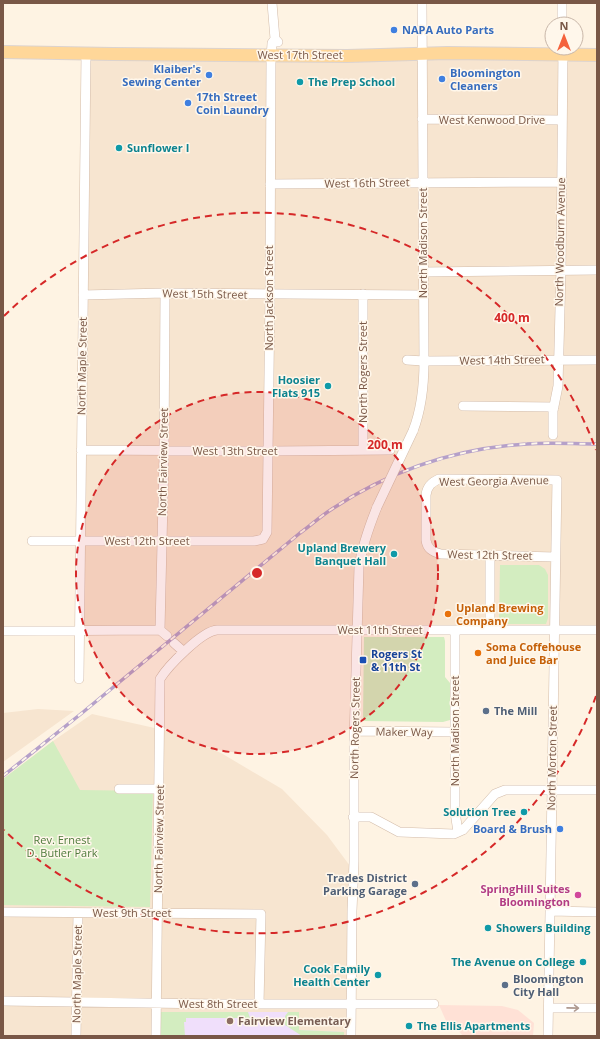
<svg xmlns="http://www.w3.org/2000/svg" width="600" height="1039" viewBox="0 0 600 1039" font-family="'Open Sans',sans-serif">
  <rect width="100%" height="100%" fill="#fef3e3"/>
  <path fill="#f7e5d0" d="M86 52 597 54V630L209 631 184 650 161 631 78 630Z
    M38 709 74 711 3 762V713Z
    M92 714 168 731 221 753 282 789 327 835 353 870 351 1036H3V779L53 741Z"/>
  <path fill="#ffe1d6" d="M439 1005 502 1006 518 1010 534 1023 533 1036H463L457 1029 451 1032Z"/>
  <path fill="#f0dffb" d="M161 1012H299V1030L344 1032V1036H160Z"/>
  <path fill="#d3edc0" d="M500 565H539L545 569 548 575V618L546 624H499Z
    M364 637H444L445 641V677L450 683V720L443 722 363 721Z
    M53 741 80 790 153 791 150 907 3 905V779Z
    M161 1012H248L250 1018H186V1022H184L185 1036H160Z
    M288 1012H299V1030L344 1032V1036H302L285 1025V1016Z"/>
  <g fill="none" stroke-linecap="round" stroke-linejoin="round">
    <defs>
      <path id="minor" d="M272 3 275 39 278 42
        M562 3V24
        M422 119 562 120
        M270 184 561 182
        M423 272 597 270
        M83 295 165 293 423 295
        M407 360 424 361 597 360
        M463 406 554 407
        M413 431C422 408 424 386 424 361L422 3
        M553 435V411L558 386 561 270 563 48
        M81 450 273 451 390 450
        M363 450V294
        M32 541H254L263 539 267 532 270 295 271 58 272 43 275 39
        M490 555V630
        M160 630 164 456 165 293
        M455 630V812L458 832
        M3 631 160 630 167 636
        M174 643 184 652
        M79 679 86 53
        M354 731 455 732
        M119 789H160
        M353 817H371L399 832 454 834 463 830 495 794 505 790H597
        M550 911 597 912
        M3 912 261 914 259 1004
        M3 1001 217 1004H434
        M549 1008H597
        M76 1036 78 913
        M156 1036 160 679C168 666 202 631 217 630H597
        M351 1036 352 911 354 862V740L359 567C362 546 369 527 377 507
        M548 1036 557 480 439 479C432 482 427 486 426 495V540C427 549 433 552 441 554L555 557"/>
      <path id="major" d="M3 52 113 54 347 56 447 53 597 55"/>
    </defs>
    <use href="#minor" stroke="#d3bcaa" stroke-width="10"/>
    <use href="#major" stroke="#dcd3cf" stroke-width="14"/>
    <use href="#minor" stroke="#fff" stroke-width="9"/>
    <use href="#major" stroke="#ffd799" stroke-width="12"/>
    <defs>
      <path id="rail" d="M3 776 82 713 300 533C311 525 321 516 332 509 390 471 457 448 527 444 550 442 574 444 597 444"/>
    </defs>
    <use href="#rail" stroke="#b5a0c9" stroke-width="3.5"/>
    <use href="#rail" stroke="#fff7eb" stroke-width="2" stroke-dasharray="6" stroke-linecap="butt"/>
    <defs>
      <path id="minor-bridge" d="M377 507 413 431"/>
    </defs>
    <use href="#minor-bridge" stroke="#d3bcaa" stroke-width="10" stroke-linecap="butt"/>
    <use href="#minor-bridge" stroke="#fff" stroke-width="9"/>
  </g>
  <defs><path id="oneway-shaft" d="M-6 0H5M1.5-3L5.5 0L1.5 3" fill="none" stroke-width="1.6" stroke-linecap="round" stroke-linejoin="round"/></defs>
  <use stroke="#af9a90" href="#oneway-shaft" transform="translate(573 1008) rotate(1)"/>
  <circle cx="257" cy="573" r="181" fill="#d62828" fill-opacity=".12"/>
  <g fill="none" stroke="#d62828" stroke-width="2" stroke-dasharray="7 5">
    <circle cx="257" cy="573" r="181"/>
    <path d="M596 696A361 361 0 0 1 4 830M4 316A361 361 0 0 1 596 450"/>
  </g>
  <g fill="#3f7fe0" stroke="#fff7eb" stroke-width="1.5">
    <circle cx="394" cy="30" r="4"/>
    <circle cx="209" cy="75" r="4"/>
    <circle cx="442" cy="79" r="4"/>
    <circle cx="188" cy="103" r="4"/>
    <circle cx="560" cy="829" r="4"/>
  </g>
  <g fill="#0f9aa8" stroke="#fff7eb" stroke-width="1.5">
    <circle cx="300" cy="82" r="4"/>
    <circle cx="119" cy="148" r="4"/>
    <circle cx="328" cy="386" r="4"/>
    <circle cx="394" cy="554" r="4"/>
    <circle cx="524" cy="812" r="4"/>
    <circle cx="488" cy="928" r="4"/>
    <circle cx="583" cy="962" r="4"/>
    <circle cx="378" cy="975" r="4"/>
    <circle cx="409" cy="1026" r="4"/>
  </g>
  <g fill="#e8710a" stroke="#fff7eb" stroke-width="1.5">
    <circle cx="448" cy="614" r="4"/>
    <circle cx="478" cy="653" r="4"/>
  </g>
  <rect fill="#1a4fb4" stroke="#fff7eb" stroke-width="1.5" x="359" y="656" width="8" height="8" rx="2"/>
  <g fill="#5c6f8a" stroke="#fff7eb" stroke-width="1.5">
    <circle cx="486" cy="711" r="4"/>
    <circle cx="415" cy="884" r="4"/>
    <circle cx="505" cy="985" r="4"/>
  </g>
  <circle fill="#d1479c" stroke="#fff7eb" stroke-width="1.5" cx="578" cy="895" r="4"/>
  <circle fill="#8d6e63" stroke="#fff7eb" stroke-width="1.5" cx="230" cy="1021" r="4"/>
  <g text-anchor="middle" stroke-width="3" stroke-linejoin="round" paint-order="stroke">
    <g font-size="11" font-weight="bold" fill="#366cbe" stroke="#fff7eb" text-anchor="start">
      <text x="402" y="34">NAPA Auto Parts</text>
      <text x="201" y="73" text-anchor="end">Klaiber's<tspan x="201" dy="13">Sewing Center</tspan></text>
      <text x="450" y="77">Bloomington<tspan x="450" dy="13">Cleaners</tspan></text>
      <text x="196" y="101">17th Street<tspan x="196" dy="13">Coin Laundry</tspan></text>
      <text x="552" y="833" text-anchor="end">Board &amp; Brush</text>
    </g>
    <g font-size="11" fill="#795746" stroke="#fff7eb">
      <text x="300" y="59">West 17th Street</text>
      <text x="492" y="124">West Kenwood Drive</text>
      <text transform="translate(367 183) rotate(-1)" y="4">West 16th Street</text>
      <text transform="translate(560 242) rotate(-89)" y="4">North Woodburn Avenue</text>
      <text transform="translate(423 243) rotate(-90)" y="4">North Madison Street</text>
      <text transform="translate(205 294) rotate(1)" y="4">West 15th Street</text>
      <text transform="translate(269 298) rotate(-90)" y="4">North Jackson Street</text>
      <text transform="translate(502 360) rotate(-1)" y="4">West 14th Street</text>
      <text transform="translate(82 366) rotate(-89)" y="4">North Maple Street</text>
      <text transform="translate(363 372) rotate(-90)" y="4">North Rogers Street</text>
      <text x="235" y="455">West 13th Street</text>
      <text transform="translate(163 462) rotate(-89)" y="4">North Fairview Street</text>
      <text transform="translate(494 481) rotate(-1)" y="4">West Georgia Avenue</text>
      <text x="147" y="545">West 12th Street</text>
      <text transform="translate(490 555) rotate(1)" y="4">West 12th Street</text>
      <text x="380" y="634">West 11th Street</text>
      <text transform="translate(355 728) rotate(-89)" y="4">North Rogers Street</text>
      <text transform="translate(455 731) rotate(-90)" y="4">North Madison Street</text>
      <text transform="translate(404 732) rotate(1)" y="4">Maker Way</text>
      <text transform="translate(552 758) rotate(-89)" y="4">North Morton Street</text>
      <text transform="translate(159 839) rotate(-89)" y="4">North Fairview Street</text>
      <text x="132" y="917">West 9th Street</text>
      <text transform="translate(77 974) rotate(-89)" y="4">North Maple Street</text>
      <text x="218" y="1008">West 8th Street</text>
    </g>
    <g font-size="11" font-weight="bold" fill="#0d838f" stroke="#fff7eb" text-anchor="end">
      <text x="308" y="86" text-anchor="start">The Prep School</text>
      <text x="127" y="152" text-anchor="start">Sunflower I</text>
      <text x="320" y="384">Hoosier<tspan x="320" dy="13">Flats 915</tspan></text>
      <text x="386" y="552">Upland Brewery<tspan x="386" dy="13">Banquet Hall</tspan></text>
      <text x="516" y="816">Solution Tree</text>
      <text x="496" y="932" text-anchor="start">Showers Building</text>
      <text x="575" y="966">The Avenue on College</text>
      <text x="370" y="973">Cook Family<tspan x="370" dy="13">Health Center</tspan></text>
      <text x="417" y="1030" text-anchor="start">The Ellis Apartments</text>
    </g>
    <g font-size="11" font-weight="bold" fill="#c56008" stroke="#fff7eb" text-anchor="start">
      <text x="456" y="612">Upland Brewing<tspan x="456" dy="13">Company</tspan></text>
      <text x="486" y="651">Soma Coffehouse<tspan x="486" dy="13">and Juice Bar</tspan></text>
    </g>
    <g font-size="11" font-weight="bold" fill="#164399" stroke="#fff7eb" text-anchor="start">
      <text x="371" y="658">Rogers St<tspan x="371" dy="13">&amp; 11th St</tspan></text>
    </g>
    <g font-size="11" font-weight="bold" fill="#4e5e75" stroke="#fff7eb" text-anchor="start">
      <text x="494" y="715">The Mill</text>
      <text x="407" y="882" text-anchor="end">Trades District<tspan x="407" dy="13">Parking Garage</tspan></text>
      <text x="513" y="983">Bloomington<tspan x="513" dy="13">City Hall</tspan></text>
    </g>
    <g font-size="11" fill="#4e7a3b" stroke="#fff7eb">
      <text x="62" y="844">Rev. Ernest<tspan x="62" dy="13">D. Butler Park</tspan></text>
    </g>
    <g font-size="11" font-weight="bold" fill="#b23c85" stroke="#fff7eb" text-anchor="end">
      <text x="570" y="893">SpringHill Suites<tspan x="570" dy="13">Bloomington</tspan></text>
    </g>
    <g font-size="11" font-weight="bold" fill="#785e54" stroke="#fff7eb" text-anchor="start">
      <text x="238" y="1025">Fairview Elementary</text>
    </g>
  </g>
  <circle cx="257" cy="573" r="6" fill="#d62828" stroke="#fff7eb" stroke-width="2"/>
  <g font-size="12" text-anchor="middle" font-weight="bold" fill="#d62828" stroke="#fff7eb" stroke-width="3" stroke-linejoin="round" paint-order="stroke">
    <text x="512" y="322">400 m</text>
    <text x="385" y="449">200 m</text>
  </g>
  <rect width="600" height="1039" fill="none" stroke="#795746" stroke-width="8"/>
  <g transform="translate(564 36)"><circle r="19" fill="#fff7eb" stroke="#c9b7a9"/>
  <path d="M0-3L7 15L0 10L-7 15Z" fill="#f4623c"/>
  <text y="-6" font-size="11" font-weight="bold" text-anchor="middle" fill="#795746">N</text>
  </g>
</svg>
